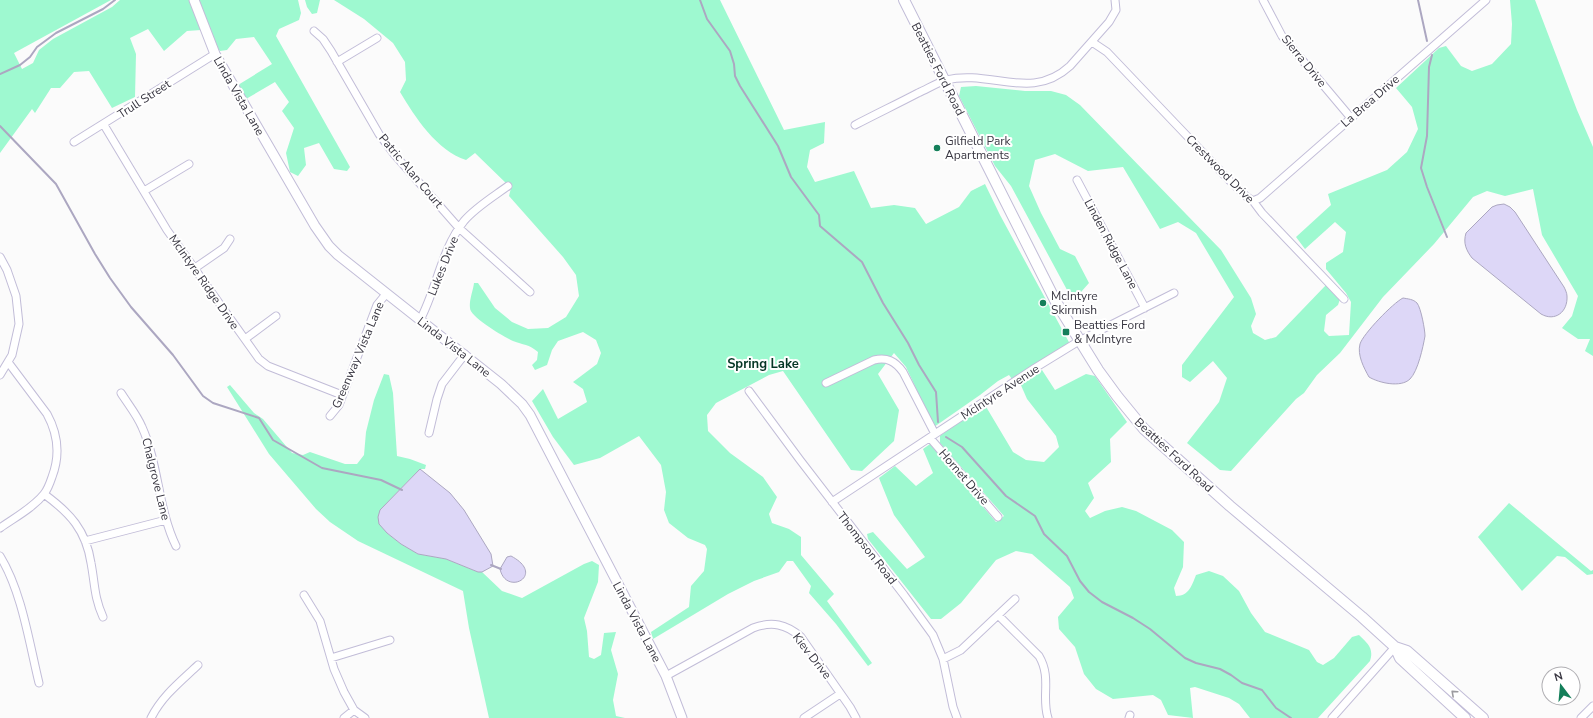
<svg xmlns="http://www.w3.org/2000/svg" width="1593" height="718" viewBox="0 0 1593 718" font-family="'Nunito Sans',sans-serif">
  <rect width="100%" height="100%" fill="#fbfbfb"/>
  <path fill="#9ef9d0" d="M0 0H111L14 53 22 69 33 63 39 50 53 39 112 7 120 0H298L301 13 299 20 279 29 276 36 350 167 347 171 334 169 319 143 304 148 306 165 298 176 290 172 286 153 294 128 282 111 289 102 275 82 246 99 238 85 272 64 254 37 236 39 227 50 220 51 201 30 187 31 164 51 148 29 130 38 136 54 135 97 112 108 89 71 74 72 60 88H51L35 113 32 109 0 153Z
    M305 0H320L317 13 312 14 307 7Z
    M334 0H720L784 130 825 122 824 143 810 150 807 167 815 182 854 171 871 208 894 205 915 208 926 224 959 207 971 191 985 184 1000 215 1070 344 1012 379 1009 375 998 381 980 395 934 427 906 367 894 353 878 374 899 410 894 441 862 471 851 470 783 371 769 375 716 403 707 415 708 431 730 453 763 477 777 497 769 514 772 523 789 529 801 537V555L834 594 827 601 872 663 868 666 836 624 809 593 811 586 793 561H787L779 572 754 581 728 594 653 639 651 632 689 607 691 586 704 571 707 549 705 545 688 538 669 523 664 510 666 492 661 465 639 436 600 458 574 465 553 437 532 401 543 389 558 419 587 402 583 389 573 382 597 364 601 353 596 340 583 332 558 341 552 350 547 365 535 370 532 365 537 360 538 352C529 344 523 345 513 341 504 337 470 317 470 308 469 300 473 291 474 283H478L495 308 512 322 528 329 548 328 566 317 579 296 576 275 563 257 509 196 511 188 475 153 466 160C437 151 415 117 400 92L406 80 405 62 393 43 364 19Z
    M1510 0H1535L1577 110 1593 147V356L1585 351 1590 339H1578L1562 328 1572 316 1578 296 1542 235 1533 189 1505 196 1487 191 1473 197 1434 244 1383 297 1340 353 1317 375 1304 393 1296 399 1231 471 1220 470 1187 443 1219 402 1227 378 1213 361 1190 382 1182 377V365L1234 297 1196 233 1178 222 1160 229 1123 167 1088 171 1055 154 1035 160 1029 186 1041 213 1060 249 1075 256 1089 283 1073 301 1011 186 995 166 959 96 961 87 976 86 1025 91H1051L1066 95 1080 105 1221 250 1251 298 1256 314 1251 326 1253 333 1265 340 1276 337 1326 285 1340 299 1338 305 1326 315 1324 331 1329 336 1349 335 1351 302 1346 293 1326 269V263L1343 252 1346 232 1335 222 1305 249 1296 237 1331 205 1328 194 1387 170 1407 152 1418 129 1412 107 1396 88 1439 48 1446 46 1461 66 1472 71 1492 64 1511 44 1512 24Z
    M1042 370 1055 390 1086 374 1095 376 1127 422 1110 439 1111 462 1088 483 1094 498 1085 511 1090 518 1105 511 1122 507 1136 511 1172 530 1184 542 1183 567 1174 588 1176 596C1189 596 1192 585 1196 575L1209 571 1223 576 1239 591 1251 613 1265 632 1309 650 1317 662 1323 665 1334 658 1352 637 1359 635C1368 644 1374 648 1370 661L1318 718H1250L1239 704 1229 698 1195 687 1190 688 1193 718 1168 715 1161 700 1153 695 1113 699 1096 689 1084 674 1075 647 1059 629 1058 617 1074 598 1070 587 1032 554 1016 551 996 560 961 603 941 619H931L868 539 867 534 873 532 907 569 925 557 894 515 879 478 895 466 916 486 933 473 923 449 930 444 996 522 1004 516 940 443V436L955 424 985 405 1013 452 1026 460 1044 462 1059 447 1056 436 1027 399 1020 383Z
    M384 374 389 375 393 393 397 456 410 459 426 465 425 469H420L380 510 387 533 401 544 418 554 446 559 478 572H482L502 591 522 598 584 564 592 561 599 565 598 582 584 618 587 631 589 657 594 659 601 655 604 633 616 632 611 650 618 674 613 700 616 716 625 718H489L469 628 463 591 358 541 330 522 316 509 269 454 227 387 230 385 254 413 263 419 292 453 303 455 310 452 345 464H357L364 455 366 432 374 400Z
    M1509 503 1591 571 1593 570V574L1587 575 1565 557 1557 556 1522 591 1478 537Z"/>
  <path fill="#ddd7f7" stroke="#aca7c1" d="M1504 204 1510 207 1515 212 1564 287C1565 289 1567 293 1567 296 1568 312 1555 322 1541 314L1472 258C1466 250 1463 243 1466 233L1492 207 1497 205Z
    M1403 298C1408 299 1413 299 1417 303 1421 308 1425 330 1425 336 1423 347 1418 371 1410 379 1401 388 1379 383 1369 377 1364 368 1357 355 1360 344 1363 334 1393 303 1403 298Z
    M420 469 450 493 464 510 491 554 493 566 482 572H478L446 559 418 554 401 544 387 533 379 524 378 517 380 510Z
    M511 556C547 575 506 597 500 569L507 557Z"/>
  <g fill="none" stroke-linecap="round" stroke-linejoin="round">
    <path stroke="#aca7c1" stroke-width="2" d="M700 0 707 19 730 51 734 64 735 76 740 86 778 146 791 177 819 215 820 226 862 262 883 303 908 343 919 365 936 392 938 422
      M1418 0 1427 41
      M1432 55 1429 67 1427 136 1421 168 1427 187 1447 237
      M0 74 20 65 30 57 37 47 56 33 103 9 115 0
      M0 126 56 184 95 254 110 278 131 307 173 355 203 396 213 403 259 418 273 440 322 468 381 480 402 490
      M946 437 962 447 1006 496 1035 516 1044 534 1067 556 1080 581 1089 592 1102 602 1133 618 1150 629 1185 658 1196 663 1220 669 1231 675 1242 683 1262 690 1276 708 1291 718
      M491 565 501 569"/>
    <defs>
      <path id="minor" d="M1263 0 1282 36 1351 118
        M314 31 323 39 331 51 379 134 394 154 459 228 530 292
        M1092 42 1107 52 1229 180 1247 197 1253 201 1262 213 1344 299
        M337 62 377 38
        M104 125 167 230 259 359 268 366 342 395
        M855 125C876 114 897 104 918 93 927 89 937 83 946 80 991 69 1031 102 1070 66L1109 22 1116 10 1115 0
        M74 142 215 54
        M1077 180 1145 308
        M144 191 189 164
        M1253 201 1260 198 1486 0
        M0 257 7 270 16 296 19 324 12 355 0 375
        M195 268 224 248 230 239
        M420 320C437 288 441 250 464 221 476 207 493 197 508 186
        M245 339 276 316
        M826 383 874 360C887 357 895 361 903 372L935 434
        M749 391 800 460 904 595 933 635 943 659 953 707 957 718
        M121 393C128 404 137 415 142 427 159 465 158 509 176 546
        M330 416 339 405 377 305 386 294
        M429 433 437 399 442 384 465 354
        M930 438 998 517
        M44 494C70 513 86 530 91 563 95 584 94 597 103 617
        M832 502 1035 368 1079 341 1174 293
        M0 528C14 518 33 508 44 494 48 489 50 483 52 477 60 456 58 434 47 414L8 362
        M85 541 166 520
        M0 556C22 592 29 642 39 683
        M304 595 320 621 334 669 344 692 354 710 365 718
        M998 615 1039 656C1052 678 1041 697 1048 718
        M331 658 390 640
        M943 659 961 650 1015 599
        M666 676 753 628C772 621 786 624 801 637L850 707 856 718
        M151 718C162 696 180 682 198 665
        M344 718 354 710
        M804 718 840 694
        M1129 718 1130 715
        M1332 718 1395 647
        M1581 718 1593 706"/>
      <path id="tertiary" d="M194 0 215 54 315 226 329 246 338 255 501 384 522 404 530 415 666 676 682 718"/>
      <path id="secondary" d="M904 0 1056 302 1098 370 1117 396 1144 429 1230 506 1362 617 1395 647 1400 658 1465 718
        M1395 647 1407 651 1483 718"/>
    </defs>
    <use href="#minor" stroke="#c2bdd8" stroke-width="9"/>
    <use href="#tertiary" stroke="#c2bdd8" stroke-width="11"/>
    <use href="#secondary" stroke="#c2bdd8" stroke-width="12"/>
    <use href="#minor" stroke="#fff" stroke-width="7"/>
    <use href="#tertiary" stroke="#fff" stroke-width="9"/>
    <use href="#secondary" stroke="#fff" stroke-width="10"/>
  </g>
  <defs><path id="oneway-chevron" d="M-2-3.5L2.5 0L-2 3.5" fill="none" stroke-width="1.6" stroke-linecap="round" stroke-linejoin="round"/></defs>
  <use stroke="#9c9ba0" href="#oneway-chevron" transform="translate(1454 693) rotate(-138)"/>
  <g fill="#147f5a" stroke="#fff" stroke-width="1.5">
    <circle cx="937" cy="148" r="4"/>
    <circle cx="1043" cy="303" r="4"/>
    <rect x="1062" y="328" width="8" height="8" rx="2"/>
  </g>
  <g text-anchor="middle" stroke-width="4" stroke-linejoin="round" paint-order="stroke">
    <g font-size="12" fill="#393742" stroke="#fff">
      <text transform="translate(1304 61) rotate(51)" y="4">Sierra Drive</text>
      <text transform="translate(938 69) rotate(63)" y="4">Beatties Ford Road</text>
      <text transform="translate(239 96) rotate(60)" y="4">Linda Vista Lane</text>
      <text transform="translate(144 99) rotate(-33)" y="4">Trull Street</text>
      <text transform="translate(1370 101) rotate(-41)" y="4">La Brea Drive</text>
      <text transform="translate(1220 169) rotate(45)" y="4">Crestwood Drive</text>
      <text transform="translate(411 171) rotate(50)" y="4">Patric Alan Court</text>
      <text transform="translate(1111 244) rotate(62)" y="4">Linden Ridge Lane</text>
      <text transform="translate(443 266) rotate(-68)" y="4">Lukes Drive</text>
      <text transform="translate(204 282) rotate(55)" y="4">McIntyre Ridge Drive</text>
      <text transform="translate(454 347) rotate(38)" y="4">Linda Vista Lane</text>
      <text transform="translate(358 355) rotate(-67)" y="4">Greenway Vista Lane</text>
      <text transform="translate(1000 392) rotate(-33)" y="4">McIntyre Avenue</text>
      <text transform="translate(1174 455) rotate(43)" y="4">Beatties Ford Road</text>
      <text transform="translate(964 477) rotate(49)" y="4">Hornet Drive</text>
      <text transform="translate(156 479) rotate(76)" y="4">Chalgrove Lane</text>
      <text transform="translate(867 548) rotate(52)" y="4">Thompson Road</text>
      <text transform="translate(637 622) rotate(62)" y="4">Linda Vista Lane</text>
      <text transform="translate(812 656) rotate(52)" y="4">Kiev Drive</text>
    </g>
    <g font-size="12" fill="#393742" stroke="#fff" text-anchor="start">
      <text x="945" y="145">Gilfield Park<tspan x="945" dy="14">Apartments</tspan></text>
      <text x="1051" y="300">McIntyre<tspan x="1051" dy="14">Skirmish</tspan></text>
      <text x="1074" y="329">Beatties Ford<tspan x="1074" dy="14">&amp; McIntyre</tspan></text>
    </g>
    <g font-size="13" font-weight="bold" fill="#053625" stroke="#fff">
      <text x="763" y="368">Spring Lake</text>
    </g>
  </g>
  <g transform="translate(1561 686) rotate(344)"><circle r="19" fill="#ffffff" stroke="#b0afb3"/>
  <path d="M0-3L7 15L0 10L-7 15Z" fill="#147f5a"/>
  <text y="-6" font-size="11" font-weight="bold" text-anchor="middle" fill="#393742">N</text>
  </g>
</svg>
